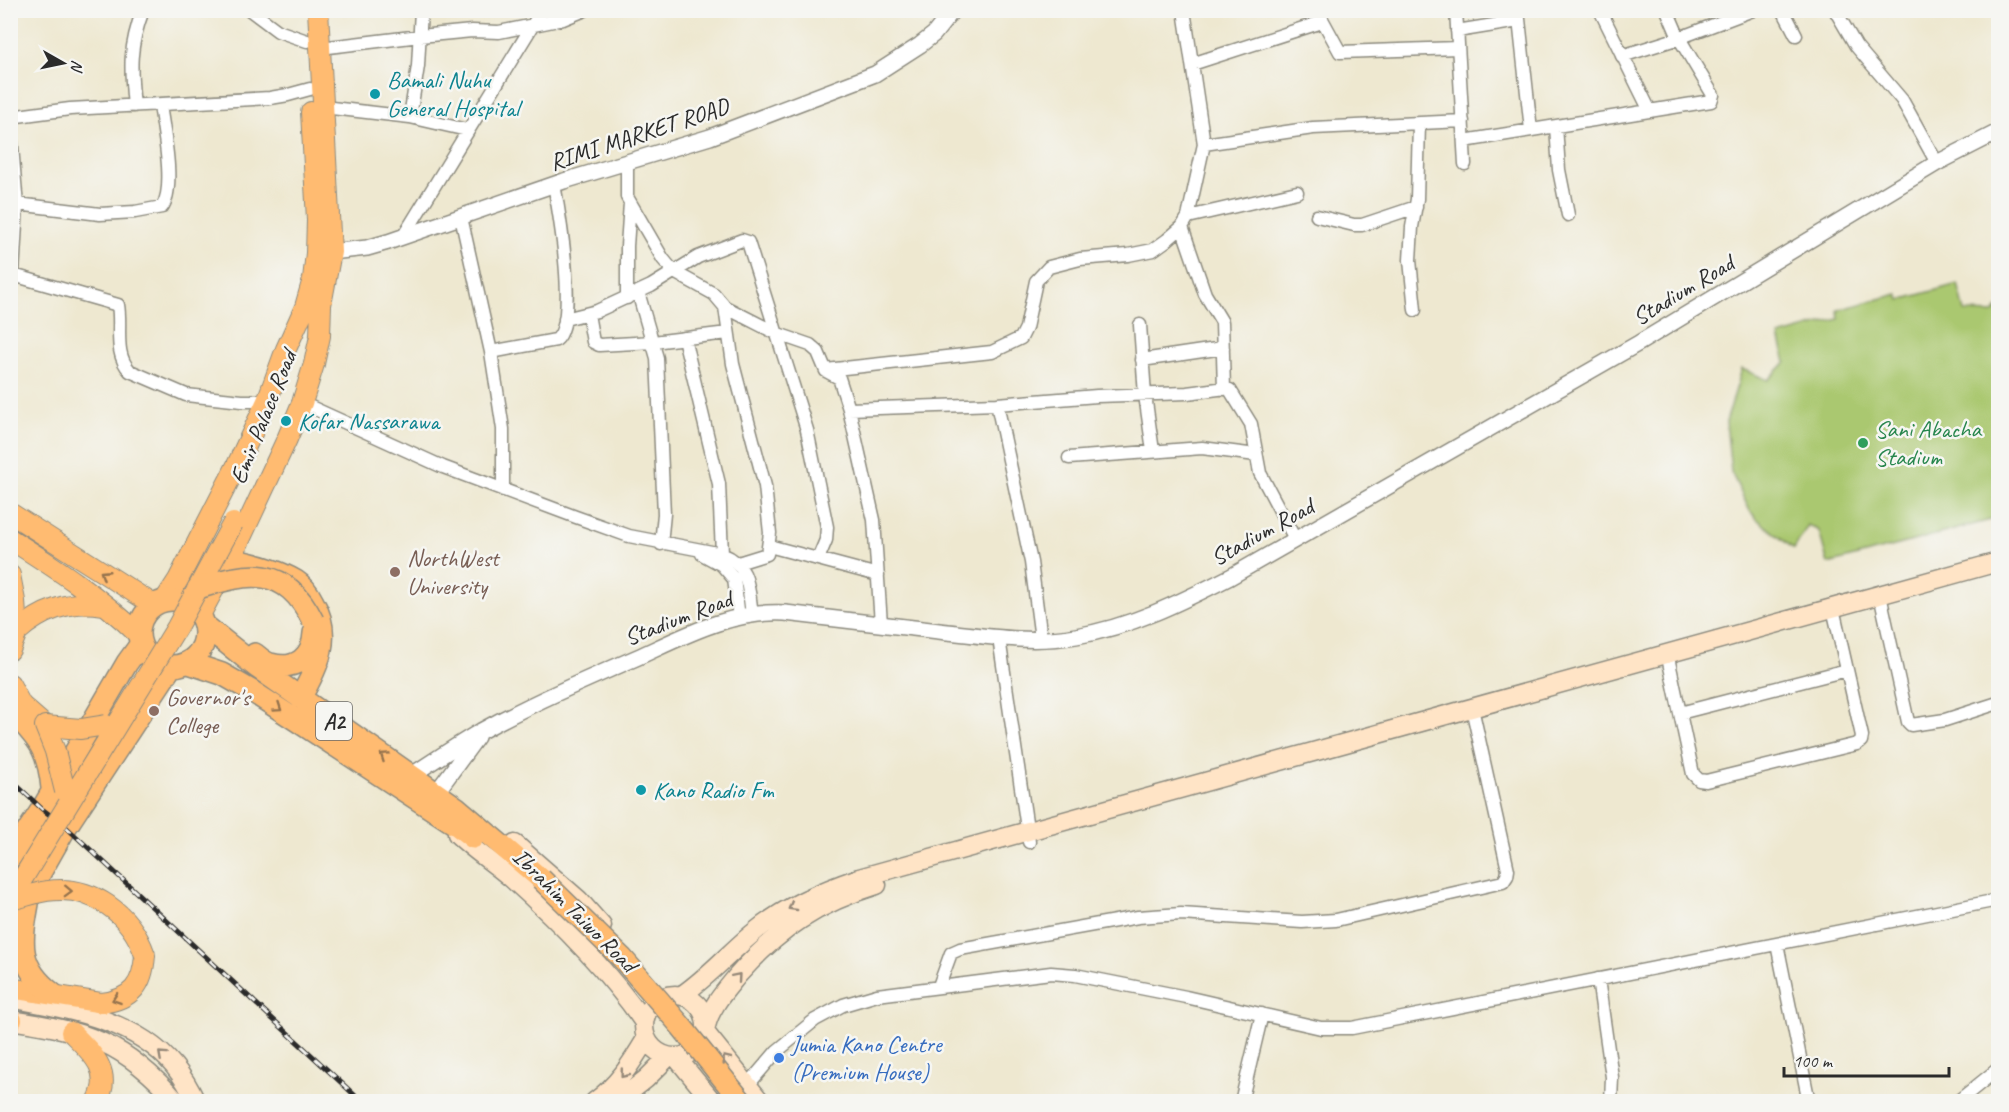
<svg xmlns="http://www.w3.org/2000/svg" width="2009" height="1112" viewBox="0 0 2009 1112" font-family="Caveat,sans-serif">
  <rect width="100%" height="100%" fill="#f6f6f2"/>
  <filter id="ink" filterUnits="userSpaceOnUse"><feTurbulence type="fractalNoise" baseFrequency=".0167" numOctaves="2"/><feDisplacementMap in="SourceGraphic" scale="12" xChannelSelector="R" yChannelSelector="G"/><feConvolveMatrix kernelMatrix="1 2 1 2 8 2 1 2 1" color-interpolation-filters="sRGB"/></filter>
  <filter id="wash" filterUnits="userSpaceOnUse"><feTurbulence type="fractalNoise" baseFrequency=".008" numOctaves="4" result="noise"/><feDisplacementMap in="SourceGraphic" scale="24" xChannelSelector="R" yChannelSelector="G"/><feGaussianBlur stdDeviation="1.35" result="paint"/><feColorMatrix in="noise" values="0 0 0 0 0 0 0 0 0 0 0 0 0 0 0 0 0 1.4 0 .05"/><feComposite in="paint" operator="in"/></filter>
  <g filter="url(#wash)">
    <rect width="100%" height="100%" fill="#eee8d0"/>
    <path fill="#aac86f" stroke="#6a7a4d" stroke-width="1.5" d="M1958 284 1965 312 1994 313 1998 308V518L1828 564 1819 531 1808 525 1794 549 1757 519 1750 511 1731 472 1726 422 1742 369 1768 380 1786 362 1779 336 1839 319 1838 310 1898 294 1900 300Z"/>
  </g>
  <g filter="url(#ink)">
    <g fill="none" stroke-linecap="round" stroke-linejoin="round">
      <defs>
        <path id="minor" d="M250 10 278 31 307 41
          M1317 10 1340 52 1458 48
          M1456 10 1465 164
          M1518 10 1531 130
          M1600 10 1650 111
          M1783 10 1796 35
          M1835 10 1856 46 1902 100 1937 163
          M1457 31 1519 21
          M320 48 420 36 472 31 499 32 563 19 585 10
          M1622 56 1679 38 1753 10
          M1192 64 1322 22
          M134 106C130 67 129 47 143 10
          M323 107 410 117 467 130
          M10 117 70 109 270 98 288 95 310 89
          M410 117 418 66 421 10
          M10 122 17 206 13 275 118 305C122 327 113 353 130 371L186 395 242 401H267
          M1556 126 1559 170 1568 215
          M1464 141 1711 101 1713 95 1679 38 1667 10
          M1204 144 1313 128 1463 121
          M627 162V197L663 259 674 272 714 294 725 307 733 364 765 486 770 533 767 554 738 563
          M17 204 100 214 135 212 162 207C176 188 163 128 160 105
          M1317 216 1354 225H1362L1416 207
          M461 217 491 352 503 429V490
          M1188 217 1297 192
          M1182 227 1205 294 1222 322 1224 389
          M403 237 542 10
          M638 292 657 358 664 514 661 544
          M627 298V246L630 203
          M725 307 778 334 810 345 818 352 826 371 839 378 849 409 874 520 881 624
          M1415 310 1410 260 1412 227 1417 199 1419 124
          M588 314 593 342 599 345 653 342 728 333
          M565 319 597 311 651 286 698 257 742 240 748 242 807 430 827 527 826 540 818 559
          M1140 325 1145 395 1153 451
          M684 338 719 484 722 554
          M491 352 556 340C579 323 559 212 554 184
          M1142 360 1223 348
          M826 370 992 352 1021 338 1026 328 1036 281 1049 267 1080 259 1128 255 1153 250 1167 240 1182 227 1188 217 1204 144 1184 10
          M302 403 443 467 576 517 629 536 722 554C750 565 748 588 752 614
          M997 404 1031 562 1041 639
          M849 409 997 404 1097 396 1187 393 1226 388 1230 390 1251 424 1260 473 1295 539
          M1069 458 1202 448 1256 455
          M769 546 878 575
          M702 554 722 565 734 579 739 617
          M1882 604 1908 722 1911 725 1945 720 1998 703
          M999 638 1029 842
          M1669 662 1693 774 1699 780 1706 781 1857 744 1861 741 1862 736 1835 617
          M1680 713 1847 670
          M1777 944 1809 1102
          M1598 979 1612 1077 1611 1102
          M939 986 951 953 960 949 1138 917 1181 914 1302 922 1336 920 1503 882 1507 876 1508 870 1474 717
          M747 1086 777 1051 815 1020 843 1005 877 995 1051 973 1075 975 1186 997 1321 1028H1352L1998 900
          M1241 1102 1262 1014
          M1957 1102 1998 1069"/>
        <path id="tertiary" d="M322 253 367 248 388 242 564 181 710 137 875 74 920 45 934 34 953 10
          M412 775C435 760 457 745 481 731 532 703 585 680 638 657 684 636 732 610 785 613 836 619 888 625 939 631 984 636 1031 644 1076 636 1131 627 1181 602 1230 577L1639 343 1937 163 1998 132
          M436 793 477 737"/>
        <path id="secondary" d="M457 834C473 850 494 863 511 878 559 921 606 968 643 1021
          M515 844 579 900 602 926
          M644 1026a31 31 0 1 1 62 0a31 31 0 1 1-62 0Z
          M682 995C708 977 728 954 752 934 784 907 821 891 859 878L1998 562
          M10 998C67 1009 135 1019 174 1066 183 1077 190 1089 196 1102
          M10 1020C87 1031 125 1042 177 1102
          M706 1026C711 1006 725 991 738 975 779 929 818 903 877 885
          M705 1032 761 1102
          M676 1057 713 1102
          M594 1102C618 1085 631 1064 646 1039
          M617 1102 646 1079 668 1057"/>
        <path id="primary" d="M10 513 154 605
          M10 539C56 568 100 597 138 634
          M10 575 15 601 17 632 10 650
          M165 600 178 580 238 463 267 401 286 349 305 307 313 279 316 253 317 220 311 112
          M200 615 237 546 287 439 302 403 314 364 320 336 321 305 331 252 318 10
          M17 632C40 611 71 599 103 605
          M10 684 21 705 45 726
          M10 988 102 1003C132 999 143 985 145 955
          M10 1021 12 1020
          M71 1032C91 1052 114 1071 97 1102"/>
        <path id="trunk" d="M230 559C252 564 276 569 296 581 304 586 309 594 313 602 333 636 318 667 300 698
          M139 633a33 33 0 1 1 66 0a33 33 0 1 1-66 0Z
          M204 625 258 668 456 807 541 879
          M255 654C260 658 265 663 271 664 295 671 313 657 314 633
          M189 663 222 674 250 690 458 826 473 838
          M10 709C37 738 48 747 52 788
          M10 858 42 809 127 663 140 645
          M28 904C21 943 17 967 53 994
          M10 926 66 827 171 667"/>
      </defs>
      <use href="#minor" stroke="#8c8a7e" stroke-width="15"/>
      <use href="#tertiary" stroke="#8c8a7e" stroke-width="18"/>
      <use href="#secondary" stroke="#8c8a7e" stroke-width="21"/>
      <use href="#primary" stroke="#8c8a7e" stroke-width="22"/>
      <use href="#trunk" stroke="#8c8a7e" stroke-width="24"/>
      <use href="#minor" stroke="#fff" stroke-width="12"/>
      <use href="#tertiary" stroke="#fff" stroke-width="15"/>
      <use href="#secondary" stroke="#ffe4c6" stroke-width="18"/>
      <use href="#primary" stroke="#ffbb71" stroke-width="20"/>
      <use href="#trunk" stroke="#ffbb71" stroke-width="21"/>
      <defs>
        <path id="rail" d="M10 779 42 809 66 827 362 1102"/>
      </defs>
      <use href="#rail" stroke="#2b2b2b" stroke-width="5"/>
      <use href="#rail" stroke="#f6f6f2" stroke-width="3" stroke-dasharray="9" stroke-linecap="butt"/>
      <defs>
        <path id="primary-bridge" d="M65 791 55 751 45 726 81 729 106 725
          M10 899 177 627 233 523
          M10 900C23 897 35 893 47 891 92 884 131 914 145 955"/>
        <path id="trunk-bridge" d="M198 588C249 572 285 564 313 621
          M541 879 622 958 681 1026 742 1102"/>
      </defs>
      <use href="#primary-bridge" stroke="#8c8a7e" stroke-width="22" stroke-linecap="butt"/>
      <use href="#trunk-bridge" stroke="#8c8a7e" stroke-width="24" stroke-linecap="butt"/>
      <use href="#primary-bridge" stroke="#ffbb71" stroke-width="20"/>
      <use href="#trunk-bridge" stroke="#ffbb71" stroke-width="21"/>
    </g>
    <defs><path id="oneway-chevron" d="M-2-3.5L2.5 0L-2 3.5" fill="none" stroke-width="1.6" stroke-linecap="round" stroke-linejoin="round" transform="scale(1.5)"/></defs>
    <g stroke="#95734e">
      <use href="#oneway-chevron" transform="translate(104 574) rotate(-147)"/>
      <use href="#oneway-chevron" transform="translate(278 708) rotate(34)"/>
      <use href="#oneway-chevron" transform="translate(384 756) rotate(-146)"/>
      <use href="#oneway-chevron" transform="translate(68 891) rotate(2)"/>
      <use href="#oneway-chevron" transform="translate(116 999) rotate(161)"/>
    </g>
    <g stroke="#958878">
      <use href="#oneway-chevron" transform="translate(792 907) rotate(150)"/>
      <use href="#oneway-chevron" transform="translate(737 977) rotate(-49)"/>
      <use href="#oneway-chevron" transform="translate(162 1055) rotate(-138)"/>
      <use href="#oneway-chevron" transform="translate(726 1059) rotate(-128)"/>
      <use href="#oneway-chevron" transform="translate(624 1074) rotate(129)"/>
    </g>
  </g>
  <g fill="#0f9aa8" stroke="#f6f6f2" stroke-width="2">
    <circle cx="375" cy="94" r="6"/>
    <circle cx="286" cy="421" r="6"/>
    <circle cx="641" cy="790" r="6"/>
  </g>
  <circle fill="#2e9e5b" stroke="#f6f6f2" stroke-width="2" cx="1863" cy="443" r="6"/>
  <g fill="#8d6e63" stroke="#f6f6f2" stroke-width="2">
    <circle cx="395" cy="572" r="6"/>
    <circle cx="154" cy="711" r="6"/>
  </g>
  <circle fill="#3f7fe0" stroke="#f6f6f2" stroke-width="2" cx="779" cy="1058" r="6"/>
  <g text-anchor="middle" stroke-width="5" stroke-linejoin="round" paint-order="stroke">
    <rect fill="#f6f6f2" stroke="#686867" stroke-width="1.5" x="316" y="702" width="36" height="38" rx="4.5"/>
    <g font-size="22" font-weight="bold" fill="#2b2b2b">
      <text x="334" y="729">A2</text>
    </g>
    <g font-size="24" fill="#0d838f" stroke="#f6f6f2" text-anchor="start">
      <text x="387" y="88">Bamali Nuhu<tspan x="387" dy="28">General Hospital</tspan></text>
      <text x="298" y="429">Kofar Nassarawa</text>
      <text x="653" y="798">Kano Radio Fm</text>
    </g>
    <g font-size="24" fill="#2b2b2b" stroke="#f6f6f2">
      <text transform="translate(639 134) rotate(-18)" y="8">RIMI MARKET ROAD</text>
      <text transform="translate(1683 290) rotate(-31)" y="8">Stadium Road</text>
      <text transform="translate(263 417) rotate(-68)" y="8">Emir Palace Road</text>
      <text transform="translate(1262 532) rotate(-29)" y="8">Stadium Road</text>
      <text transform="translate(678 618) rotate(-21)" y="8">Stadium Road</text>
      <text transform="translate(575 910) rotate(45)" y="8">Ibrahim Taiwo Road</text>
    </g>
    <g font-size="24" fill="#27864d" stroke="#f6f6f2" text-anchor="start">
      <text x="1875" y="437">Sani Abacha<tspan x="1875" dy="28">Stadium</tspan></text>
    </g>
    <g font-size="24" fill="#785e54" stroke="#f6f6f2" text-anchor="start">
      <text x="407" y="566">NorthWest<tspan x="407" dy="28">University</tspan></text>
      <text x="166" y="705">Governor's<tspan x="166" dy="28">College</tspan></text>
    </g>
    <g font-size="24" fill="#366cbe" stroke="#f6f6f2" text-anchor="start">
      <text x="791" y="1052">Jumia Kano Centre<tspan x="791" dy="28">(Premium House)</tspan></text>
    </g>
  </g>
  <rect width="2009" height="1112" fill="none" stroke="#f6f6f2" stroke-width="36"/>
  <g transform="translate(63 63) rotate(99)" stroke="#f6f6f2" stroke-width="4.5" paint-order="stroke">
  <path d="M0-4.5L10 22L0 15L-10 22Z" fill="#2b2b2b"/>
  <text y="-9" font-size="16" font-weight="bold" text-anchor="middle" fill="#2b2b2b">N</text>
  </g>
  <path d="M1784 1067v9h165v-9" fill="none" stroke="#2b2b2b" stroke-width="3"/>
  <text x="1793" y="1067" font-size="18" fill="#2b2b2b" stroke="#f6f6f2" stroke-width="4.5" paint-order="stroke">100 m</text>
</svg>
